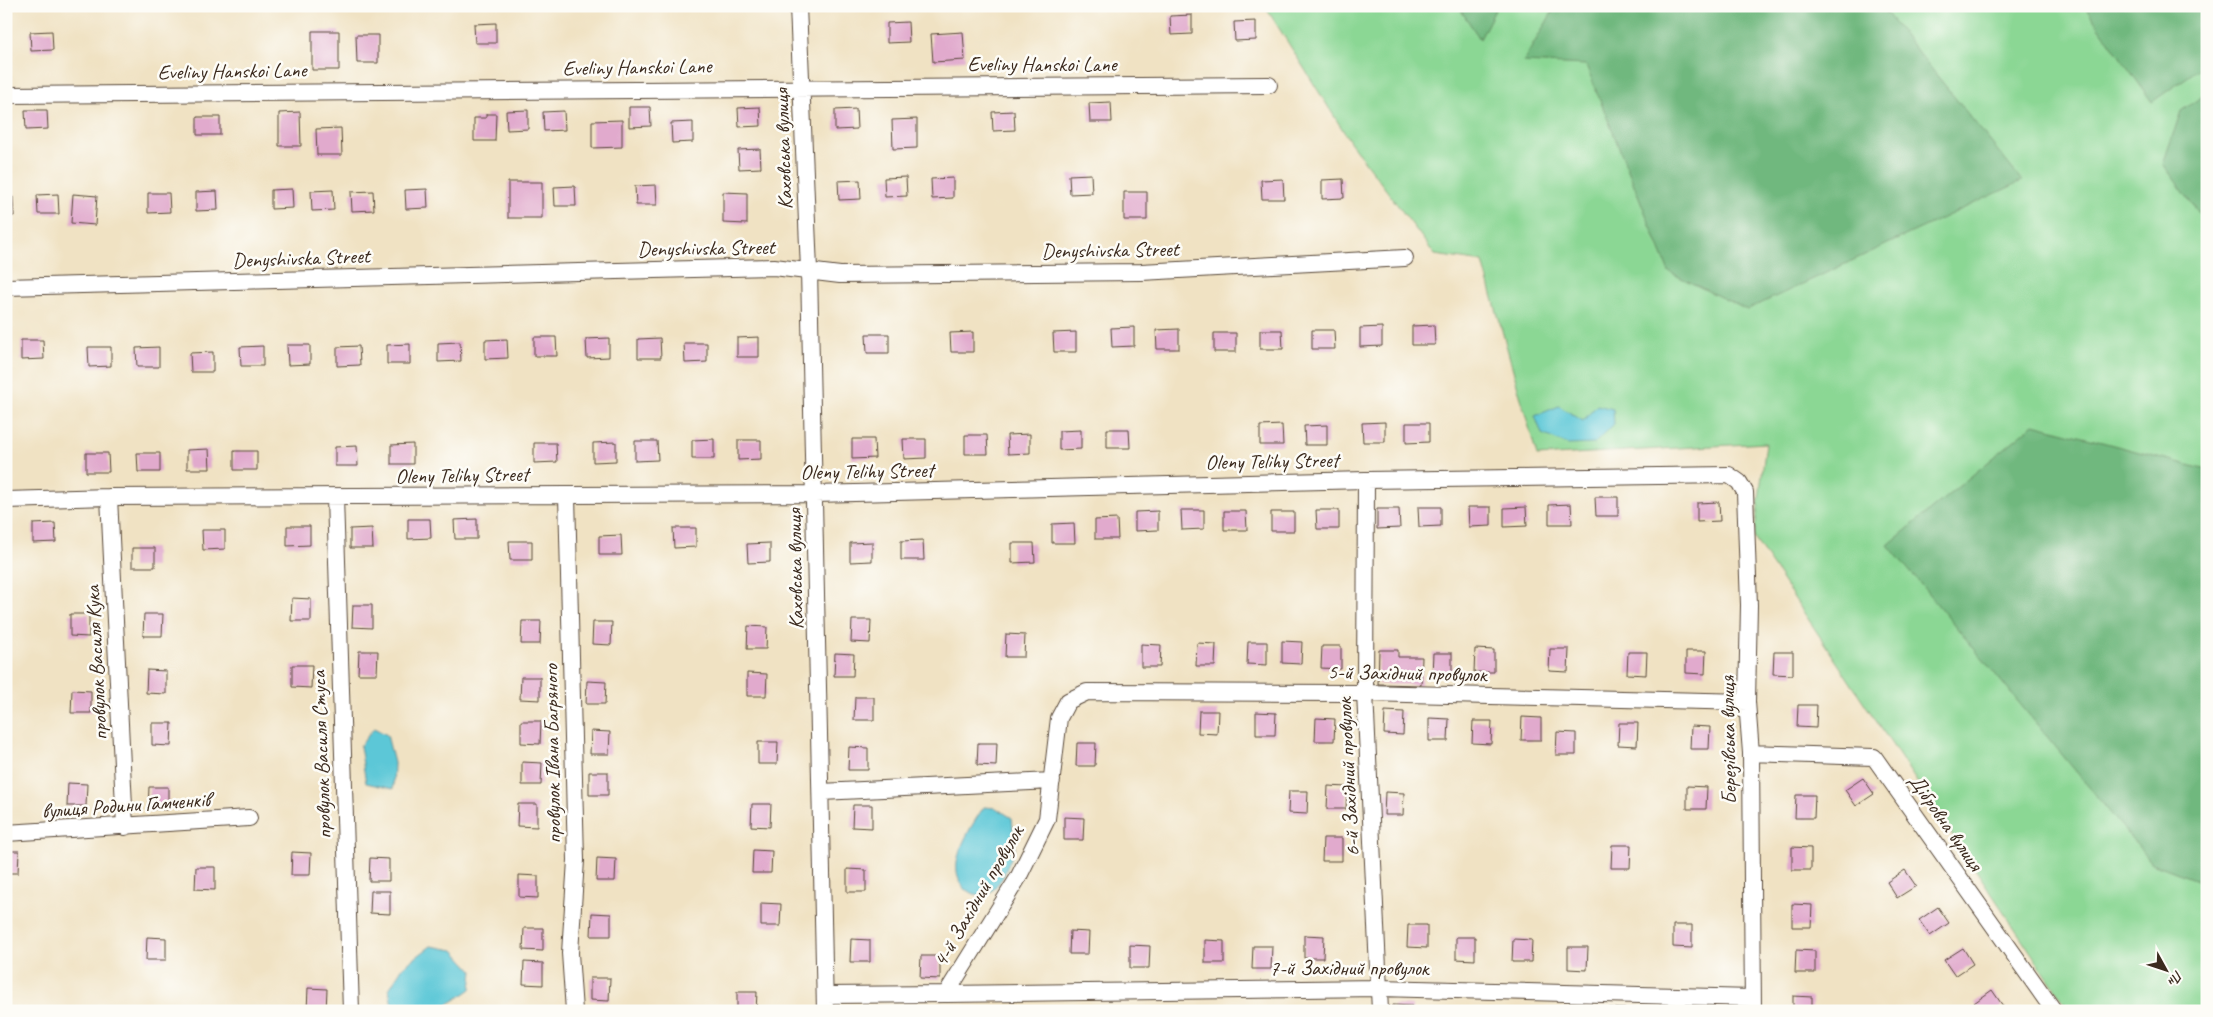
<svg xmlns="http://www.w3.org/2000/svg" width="2213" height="1017" viewBox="0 0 2213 1017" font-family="Caveat,sans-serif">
  <rect width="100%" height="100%" fill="#fdfcf7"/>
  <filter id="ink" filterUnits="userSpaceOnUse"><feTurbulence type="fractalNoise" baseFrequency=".02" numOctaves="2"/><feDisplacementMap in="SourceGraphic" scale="10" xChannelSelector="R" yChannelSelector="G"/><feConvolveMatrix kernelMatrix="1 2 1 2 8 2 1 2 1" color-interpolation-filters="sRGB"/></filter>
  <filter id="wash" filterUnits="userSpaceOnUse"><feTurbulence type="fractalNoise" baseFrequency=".0096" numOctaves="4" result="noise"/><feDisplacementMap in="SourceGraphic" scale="20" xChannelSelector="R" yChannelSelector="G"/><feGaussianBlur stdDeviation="1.12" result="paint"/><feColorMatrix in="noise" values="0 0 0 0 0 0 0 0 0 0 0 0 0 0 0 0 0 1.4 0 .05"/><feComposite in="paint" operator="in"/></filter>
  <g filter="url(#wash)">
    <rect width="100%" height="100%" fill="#f0e2c3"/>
    <path fill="#8bd794" stroke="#638059" d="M1265 6H2207V1011H2070L1754 538 1766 443 1537 456 1483 262 1435 255 1351 143Z"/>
    <path fill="#70b87e" stroke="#56714e" d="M1458 6H1497L1480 39Z
      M1556 6H1881L2022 181 1747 310 1669 272 1586 65 1523 62Z
      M2084 6H2207V63L2152 102Z
      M2207 93V224L2163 164 2181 111Z
      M2034 424 2207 470V884L2152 863 1888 545Z"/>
    <path fill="#5cc7d7" stroke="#4c787a" d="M1597 405 1613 409 1614 424 1594 444 1568 445 1542 434 1535 416 1559 406 1583 421Z
      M374 728 387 735 394 763 393 789 366 783 360 746Z
      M984 807 996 808 1012 818 1015 849 1002 879 985 899 964 889C962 884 957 877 957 871 954 853 974 821 984 807Z
      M431 946 454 950 473 971 471 989C438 1013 432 1011 393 1011L389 989 403 967Z"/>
    <g id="blocks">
      <path fill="#e1aacd" d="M1192 15V34L1171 35 1170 16Z
        M1256 21V40L1235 41 1234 22Z
        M908 22 909 42 887 43V23Z
        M496 23V43H475L474 24Z
        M52 31 53 50 31 51 30 32Z
        M312 31H339V70H312Z
        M963 32 965 60 933 62 931 34Z
        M356 35H378V63H357Z
        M1111 102 1112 122H1090L1089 103Z
        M629 107H650L651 126 629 127Z
        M760 107 761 126 739 127 738 108Z
        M856 109 857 129 835 130V110Z
        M25 110H47L48 129 26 130Z
        M528 110V129L507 130 506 111Z
        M6 111H8L9 131H6Z
        M564 111 565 130 544 131 543 112Z
        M1014 111 1015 130 993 131 992 112Z
        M300 112 301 146H279V113Z
        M486 114H496L495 141H474V118H486Z
        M197 117H220V135H197Z
        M917 119V148L893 149 892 120Z
        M622 120V147L592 148V121Z
        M693 122V142L672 143 671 123Z
        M341 128 342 155H317L316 129Z
        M760 149 761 168 739 169 738 150Z
        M1091 174 1092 193 1070 194 1069 175Z
        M906 177 907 196 885 197 884 178Z
        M953 178V198L932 199 931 179Z
        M1283 179 1284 199H1262L1261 180Z
        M1343 179 1344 198 1322 199V180Z
        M860 180 861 199 839 200 838 181Z
        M508 182H542V218H508Z
        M656 185 657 205H636L635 186Z
        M575 186 576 206H555L554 187Z
        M292 189 293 208 271 209V190Z
        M427 189 428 208 406 209 405 190Z
        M333 190 334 210 312 211 311 191Z
        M217 191 218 210 196 211V192Z
        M373 191 374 210 352 211 351 192Z
        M723 192 747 193V224L723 223Z
        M1124 192H1147V220H1124Z
        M148 193H169L170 212 148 213Z
        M58 194 59 214H38L37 195Z
        M73 194 97 196 95 225 71 223Z
        M6 197H13L14 216H6Z
        M1434 325 1435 345H1412V326Z
        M1134 327V346L1112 347 1111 328Z
        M1382 327V346L1360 347V328Z
        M1179 329V349H1157L1156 330Z
        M1260 330H1282L1283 349H1260Z
        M1312 330H1334L1335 349H1312Z
        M973 332V352H951L950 333Z
        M1076 332V352H1054L1053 333Z
        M1214 333H1236V352H1214Z
        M866 334H889V353H867Z
        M534 337H556L557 356H534Z
        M759 337V357H737V338Z
        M609 338V357L587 358 586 339Z
        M660 338 661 358H638V339Z
        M507 339 508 358 485 359V340Z
        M21 340H43L44 359 21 360Z
        M460 342 461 361 438 362V343Z
        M684 343H707V362L685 363Z
        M410 344V364H387V345Z
        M287 345H310V364L288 365Z
        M263 346V366H241L240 347Z
        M359 346 360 365 337 366V347Z
        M88 347H111V366L89 367Z
        M159 347V367H137L136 348Z
        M213 352V372H191L190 353Z
        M1385 422V442H1363L1362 423Z
        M1406 423H1429V442L1406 443Z
        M1282 425 1283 445H1260V426Z
        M1327 425V445H1305L1304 426Z
        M1107 429H1129L1130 448H1107Z
        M1081 430V449L1059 450V431Z
        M1030 434V453L1008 454 1007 435Z
        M965 435H987L988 454H965Z
        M714 439V459H692V440Z
        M852 439H874L875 458 852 459Z
        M903 439H926V458L904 459Z
        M738 440H761V459L738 460Z
        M635 441H657L658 460 635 461Z
        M616 442V461L593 462V443Z
        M534 443H556L557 462 534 463Z
        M413 444V464H391V445Z
        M357 446 358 466H335V447Z
        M209 449 210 469H187V450Z
        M234 451H257V470H234Z
        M86 453H108L109 472H86Z
        M137 453H160V472H138Z
        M1595 497H1618V516H1596Z
        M1719 502 1720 521 1697 522V503Z
        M1571 504 1572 524H1549V505Z
        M1418 507H1441V526L1419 527Z
        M1468 507H1491V526L1469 527Z
        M1526 507 1527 526 1504 527V508Z
        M1377 509H1399L1400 528 1377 529Z
        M1181 510H1204V529L1182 530Z
        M1316 510H1339V529H1317Z
        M1158 511V530L1135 531V512Z
        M1224 511H1246L1247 530H1224Z
        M1271 512H1294V531H1271Z
        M408 519H430L431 538 408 539Z
        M477 519V539H455L454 520Z
        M1117 519 1118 539H1095V520Z
        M55 523 56 542 33 543V524Z
        M1074 523 1075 543H1052V524Z
        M287 526H310V545L287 546Z
        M372 528 373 548H350V529Z
        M673 528H696V547L674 548Z
        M202 530H225V549L203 550Z
        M621 535 622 555H599V536Z
        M923 540 924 560H901V541Z
        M509 541H532V560H510Z
        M872 542V561L850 562V543Z
        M770 543V562L748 563 747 544Z
        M1012 543H1034L1035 562 1012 563Z
        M132 548H155V567H132Z
        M292 598 311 599V621H291Z
        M353 605H372V628L352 627Z
        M70 614H89V637L70 636Z
        M144 614H163L162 636H143Z
        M852 620H871L870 643 851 642Z
        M522 621H541L540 644H521Z
        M593 622H612L611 645 592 644Z
        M748 626 767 627 766 649H747Z
        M1006 634 1025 635 1024 657H1005Z
        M1282 641 1302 642 1301 664 1282 663Z
        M1248 642H1267V665L1247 664Z
        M1197 643 1216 644 1215 666H1196Z
        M1141 644 1161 645 1160 667H1141Z
        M1322 646H1341V669L1321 668Z
        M1475 649 1494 650V672H1474Z
        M1550 649H1569L1568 672 1549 671Z
        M1379 650H1398V657H1422L1421 685 1378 684Z
        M359 651H378L377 674H358Z
        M1686 651H1706L1705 674 1686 673Z
        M1628 652H1647L1646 675 1627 674Z
        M1774 652H1793V675L1773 674Z
        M835 653 854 654 853 676H834Z
        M1433 653H1452V675H1432Z
        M292 665H312L311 688 292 687Z
        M147 670 166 671V694L146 693Z
        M747 673 767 674 766 696H747Z
        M521 677H540V700L520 699Z
        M587 681 606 682 605 704H586Z
        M72 690 91 691V713H71Z
        M855 697H874V720H854Z
        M1798 705H1817L1816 728 1797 727Z
        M1199 711H1218L1217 734 1198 733Z
        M1385 711 1404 712 1403 735 1384 734Z
        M1256 712 1276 713 1275 735H1256Z
        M1522 717 1541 718V740H1521Z
        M1316 718 1335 719 1334 741H1315Z
        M1429 718 1449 719 1448 741H1429Z
        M521 721H541L540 744 521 743Z
        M1473 721H1492L1491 744 1472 743Z
        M152 723H172L171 746 152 745Z
        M1619 723H1638L1637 746 1618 745Z
        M1691 726 1710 727 1709 749H1690Z
        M591 731 610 732 609 754H590Z
        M1557 732 1576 733V755H1556Z
        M758 742H778L777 764H758Z
        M978 743H997L996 766 977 765Z
        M1077 743H1096L1095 766H1076Z
        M849 747 868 748V770H848Z
        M522 762 542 763 541 785H522Z
        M589 772H608V795H589Z
        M1863 778 1874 794 1856 806 1845 790Z
        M68 783 87 784 86 806H67Z
        M1328 786 1347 787 1346 809H1327Z
        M1687 786 1707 787 1706 809H1687Z
        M149 787H168V810L148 809Z
        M1289 791H1308L1307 814 1288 813Z
        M1385 792 1404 793 1403 815H1384Z
        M1796 795H1815L1814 818H1795Z
        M518 804H537V827L517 826Z
        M752 804H771L770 827 751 826Z
        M853 805H872V828L852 827Z
        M1064 817 1084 818 1083 840H1064Z
        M1323 838H1342V861H1322Z
        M1612 845H1631L1630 868H1611Z
        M1792 847 1811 848V870H1792Z
        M753 850 772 851 771 873H752Z
        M6 851H19L18 873H6Z
        M292 852 311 853 310 875H291Z
        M370 858 389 859V881H369Z
        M597 858 616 859 615 881H596Z
        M196 867H215V890L195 889Z
        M847 869 866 870V892H847Z
        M1905 870 1916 886 1897 898 1887 882Z
        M519 875 538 876V898L519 897Z
        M371 891H390V914L370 913Z
        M761 903 781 904 780 926H761Z
        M1792 904 1812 905 1811 927H1792Z
        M1938 907 1949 923 1930 936 1919 920Z
        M592 913 611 914V936H591Z
        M1408 925H1427V948L1407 947Z
        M1673 925H1692V948L1673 947Z
        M524 928H543V951L523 950Z
        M1070 931 1089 932 1088 954H1069Z
        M1304 935 1324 936 1323 958H1304Z
        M147 937 166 938V960H146Z
        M1456 937H1475V960L1456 959Z
        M851 939 870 940V962H850Z
        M1513 939 1532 940 1531 962H1512Z
        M1205 940 1224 941V963H1205Z
        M1130 945 1150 946 1149 968H1130Z
        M1253 946H1272L1271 969H1252Z
        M1568 947H1588L1587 970 1568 969Z
        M1963 948 1973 964 1955 976 1944 960Z
        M1796 950 1815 951V973H1795Z
        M921 956H940V979L920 978Z
        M524 962 543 963V985L523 984Z
        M590 978H610L609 1001 590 1000Z
        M308 988 327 989 326 1011H307Z
        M1992 990 2003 1006 1996 1011H1979L1974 1003Z
        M737 992H757L756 1011H737Z
        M1793 996 1812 997V1011H1793Z
        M1393 1005 1412 1006V1011H1393Z
        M1609 1008 1628 1009V1011H1609Z"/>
    </g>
  </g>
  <g filter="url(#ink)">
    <use href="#blocks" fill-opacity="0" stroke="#564637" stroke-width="1"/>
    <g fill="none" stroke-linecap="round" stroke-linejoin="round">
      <defs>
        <path id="minor" d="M798 6 809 270 825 1011
          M6 95 1269 85
          M6 287 774 267 840 275 1141 272 1405 258
          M1366 480 1365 693 1380 1011
          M567 495 576 860 570 953 574 1011
          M109 497 125 827
          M335 497 351 1011
          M6 500 109 497 815 494 1366 480 1729 475 1739 482 1745 492 1749 605 1747 702 1751 753 1753 1011
          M1751 753 1874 757 2054 1011
          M821 792 1052 781
          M6 833 249 818
          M946 994 1379 988 1752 998
          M825 995 946 994 1018 878 1047 819 1059 718 1068 701 1087 692 1365 693 1747 702"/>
      </defs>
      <use href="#minor" stroke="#564637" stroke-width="18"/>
      <use href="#minor" stroke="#fff" stroke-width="16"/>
    </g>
  </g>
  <g text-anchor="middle" stroke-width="5" stroke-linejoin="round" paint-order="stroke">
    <g font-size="21" fill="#3b2a1e" stroke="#fdfcf7">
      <text x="1042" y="71">Eveliny Hanskoi Lane</text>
      <text transform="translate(637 67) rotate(-1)" y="7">Eveliny Hanskoi Lane</text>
      <text transform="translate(232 71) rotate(-1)" y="7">Eveliny Hanskoi Lane</text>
      <text transform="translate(783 149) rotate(-92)" y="7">Каховська вулиця</text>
      <text transform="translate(706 248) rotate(-1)" y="7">Denyshivska Street</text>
      <text transform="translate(1110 250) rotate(-1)" y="7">Denyshivska Street</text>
      <text transform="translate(301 258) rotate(-2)" y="7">Denyshivska Street</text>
      <text transform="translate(1272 461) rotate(-1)" y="7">Oleny Telihy Street</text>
      <text transform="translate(867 471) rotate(-1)" y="7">Oleny Telihy Street</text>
      <text transform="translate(462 475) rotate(-1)" y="7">Oleny Telihy Street</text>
      <text transform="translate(795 569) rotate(-91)" y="7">Каховська вулиця</text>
      <text transform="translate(96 663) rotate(-93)" y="7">провулок Василя Кука</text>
      <text transform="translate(1407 673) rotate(1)" y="7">5-й Західний провулок</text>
      <text transform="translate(1728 740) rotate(-91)" y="7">Березівська вулиця</text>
      <text transform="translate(552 754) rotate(-91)" y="7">провулок Івана Багряного</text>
      <text transform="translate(321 755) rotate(-92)" y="7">провулок Василя Стуса</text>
      <text transform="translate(1348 777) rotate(-93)" y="7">6-й Західний провулок</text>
      <text transform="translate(126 805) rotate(-4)" y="7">вулиця Родини Гамченків</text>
      <text transform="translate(1946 822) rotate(55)" y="7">Дібровна вулиця</text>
      <text transform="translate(978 896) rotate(-60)" y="7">4-й Західний провулок</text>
      <text x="1349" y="975">7-й Західний провулок</text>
    </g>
  </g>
  <rect width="2213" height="1017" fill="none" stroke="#fdfcf7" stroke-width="25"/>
  <g transform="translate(2166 970) rotate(130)" stroke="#fdfcf7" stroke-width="4" paint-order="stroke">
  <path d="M0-4L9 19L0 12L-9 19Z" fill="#3b2a1e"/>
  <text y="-8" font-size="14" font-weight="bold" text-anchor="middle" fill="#3b2a1e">Пн</text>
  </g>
</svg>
